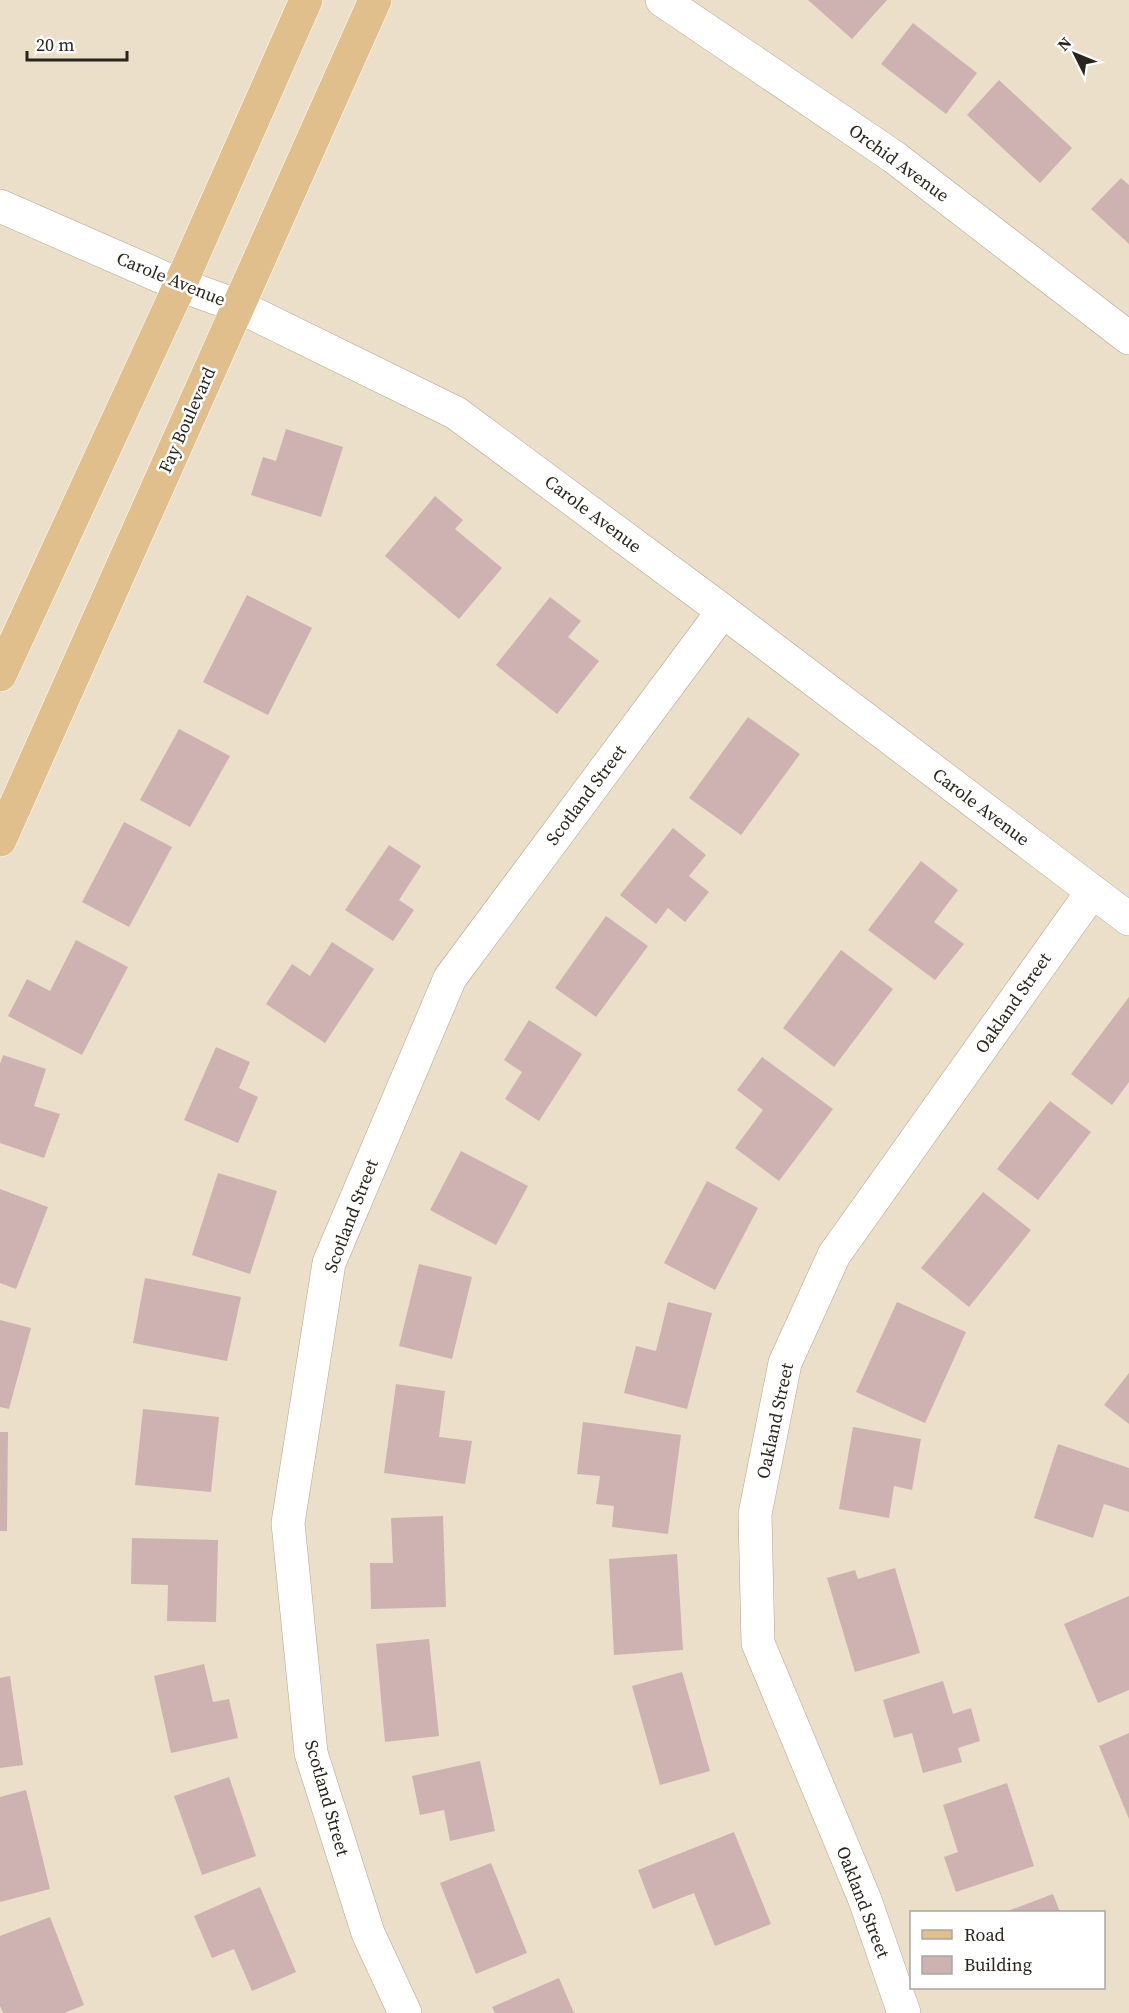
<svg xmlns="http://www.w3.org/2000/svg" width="1129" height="2013" viewBox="0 0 1129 2013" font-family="'Source Serif 4',serif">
  <rect width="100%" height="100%" fill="#ebdfc9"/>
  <path fill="#cdb2b1" d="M808 0H887L852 39Z
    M913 23 977 73 946 114 881 64Z
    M999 80 1072 148 1040 183 967 115Z
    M1121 178 1129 185V244L1091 209Z
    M286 429 343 447 321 517 251 495 263 457 276 461Z
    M435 496 463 520 455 529 502 568 459 619 385 556Z
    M247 595 312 628 268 715 203 682Z
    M550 597 581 621 568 637 599 661 557 714 496 665Z
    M748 717 800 754 741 835 689 798Z
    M179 729 230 756 190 827 140 800Z
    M124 822 172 847 129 927 82 902Z
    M673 828 706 855 689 876 709 892 685 922 668 908 656 924 620 895Z
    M389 845 421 866 399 900 414 910 393 941 345 910Z
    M921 861 958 890 934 922 964 944 935 980 868 930Z
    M606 916 648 946 596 1017 555 988Z
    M76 940 128 967 82 1055 8 1016 27 979 50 991Z
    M332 942 374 969 325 1043 266 1004 292 964 310 976Z
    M841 950 893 989 834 1067 783 1028Z
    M1129 997V1082L1112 1105 1071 1074Z
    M529 1020 582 1054 539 1121 505 1099 522 1072 504 1060Z
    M216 1047 250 1062 239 1088 258 1097 238 1143 184 1120Z
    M3 1055 46 1069 34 1106 60 1114 44 1158 0 1143V1064Z
    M762 1057 833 1109 779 1181 735 1148 763 1110 737 1090Z
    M1050 1101 1091 1132 1038 1200 997 1169Z
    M461 1151 528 1186 496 1245 430 1210Z
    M218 1173 277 1191 250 1274 192 1255Z
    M707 1181 758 1208 715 1290 664 1263Z
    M0 1189 48 1207 16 1289 0 1283Z
    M983 1192 1031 1230 969 1307 921 1268Z
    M419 1264 472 1277 452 1359 399 1346Z
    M145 1278 241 1297 227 1361 133 1343Z
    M668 1302 712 1313 687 1409 624 1393 636 1346 656 1351Z
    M897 1302 966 1332 925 1423 856 1392Z
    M0 1320 31 1328 9 1409 0 1407Z
    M1129 1373V1424L1104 1405Z
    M396 1384 445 1391 439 1437 472 1441 465 1484 384 1473Z
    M143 1409 219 1417 211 1492 135 1485Z
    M583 1422 681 1435 668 1534 612 1527 614 1506 596 1504 600 1476 577 1474Z
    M853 1427 921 1439 912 1490 894 1486 889 1518 839 1509Z
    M0 1432H8L7 1531H0Z
    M1058 1444 1129 1468V1512L1104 1504 1093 1538 1034 1518Z
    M443 1516 446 1607 371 1609 370 1563H393L391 1518Z
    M132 1538 218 1540 216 1622 167 1621 168 1585 131 1584Z
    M677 1554 683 1650 614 1655 609 1559Z
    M895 1568 920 1653 855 1672 827 1578 855 1570 858 1579Z
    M1129 1596V1690L1098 1703 1064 1624Z
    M429 1639 439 1736 385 1742 376 1644Z
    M204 1664 213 1702 229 1699 238 1738 171 1753 154 1676Z
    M682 1672 710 1771 660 1785 632 1686Z
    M10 1676 23 1765 0 1768V1678Z
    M943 1681 953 1714 971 1708 980 1741 958 1748 962 1762 923 1773 912 1733 894 1738 883 1700Z
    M1129 1733V1819L1099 1746Z
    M480 1761 495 1831 450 1841 444 1810 420 1815 412 1776Z
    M229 1777 256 1856 202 1875 174 1796Z
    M1007 1783 1034 1866 956 1892 944 1857 958 1852 943 1805Z
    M26 1790 50 1889 0 1902V1797Z
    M734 1832 771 1924 715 1946 694 1893 653 1909 638 1870Z
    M491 1863 527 1953 476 1974 440 1883Z
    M260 1887 296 1972 252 1991 234 1949 212 1958 194 1916Z
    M1053 1894 1060 1912H1005Z
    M50 1917 84 2005 64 2013H3L0 2006V1936Z
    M559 1978 574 2013H495L492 2007Z"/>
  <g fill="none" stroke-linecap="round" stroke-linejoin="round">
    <defs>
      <path id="minor" d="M662 0 894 157 1129 338
        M0 206 180 285 238 306 456 413 723 611 1129 919
        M405 2013 368 1933 311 1753 288 1523 329 1263 450 978 723 611
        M904 2013 865 1900 758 1643 755 1514 785 1363 834 1255 1092 892"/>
      <path id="major" d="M0 675 180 285 306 0
        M0 840 375 0"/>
    </defs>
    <use href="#minor" stroke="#b1a590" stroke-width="34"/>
    <use href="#major" stroke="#fff" stroke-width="34"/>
    <use href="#minor" stroke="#fff" stroke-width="33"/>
    <use href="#major" stroke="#e1bf8d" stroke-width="33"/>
  </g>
  <g text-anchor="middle" stroke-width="5" stroke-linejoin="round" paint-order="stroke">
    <g font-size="18" fill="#29241c" stroke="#fff">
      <text transform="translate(899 163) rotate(36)" y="6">Orchid Avenue</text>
      <text transform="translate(171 279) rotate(22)" y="6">Carole Avenue</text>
      <text transform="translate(187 420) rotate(-66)" y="6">Fay Boulevard</text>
      <text transform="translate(593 514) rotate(37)" y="6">Carole Avenue</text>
      <text transform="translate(586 795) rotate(-53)" y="6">Scotland Street</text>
      <text transform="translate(981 807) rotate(37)" y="6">Carole Avenue</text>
      <text transform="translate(1013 1003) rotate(-55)" y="6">Oakland Street</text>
      <text transform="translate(351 1216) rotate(-69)" y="6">Scotland Street</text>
      <text transform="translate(775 1421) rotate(-78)" y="6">Oakland Street</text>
      <text transform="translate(327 1798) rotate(74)" y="6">Scotland Street</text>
      <text transform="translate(863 1902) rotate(69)" y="6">Oakland Street</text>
    </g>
  </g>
  <rect x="910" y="1911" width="195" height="78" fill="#ffffff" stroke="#a9a7a4" stroke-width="1.5"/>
  <rect x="922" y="1930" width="30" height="9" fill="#e1bf8d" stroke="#a9a7a4" stroke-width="1.5"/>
  <text x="964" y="1941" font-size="18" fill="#29241c">Road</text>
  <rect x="922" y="1956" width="30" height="18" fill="#cdb2b1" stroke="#a9a7a4" stroke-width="1.5"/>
  <text x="964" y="1971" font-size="18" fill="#29241c">Building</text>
  <g transform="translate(1075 54) rotate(313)" stroke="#ffffff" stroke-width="4.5" paint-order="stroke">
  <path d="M0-4.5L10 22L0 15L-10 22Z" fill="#29241c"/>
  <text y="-9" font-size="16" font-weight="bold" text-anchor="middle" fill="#29241c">N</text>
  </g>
  <path d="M27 51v9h100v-9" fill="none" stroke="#29241c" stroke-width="3"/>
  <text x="36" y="51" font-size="18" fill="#29241c" stroke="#ffffff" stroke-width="4.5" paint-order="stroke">20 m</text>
</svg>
